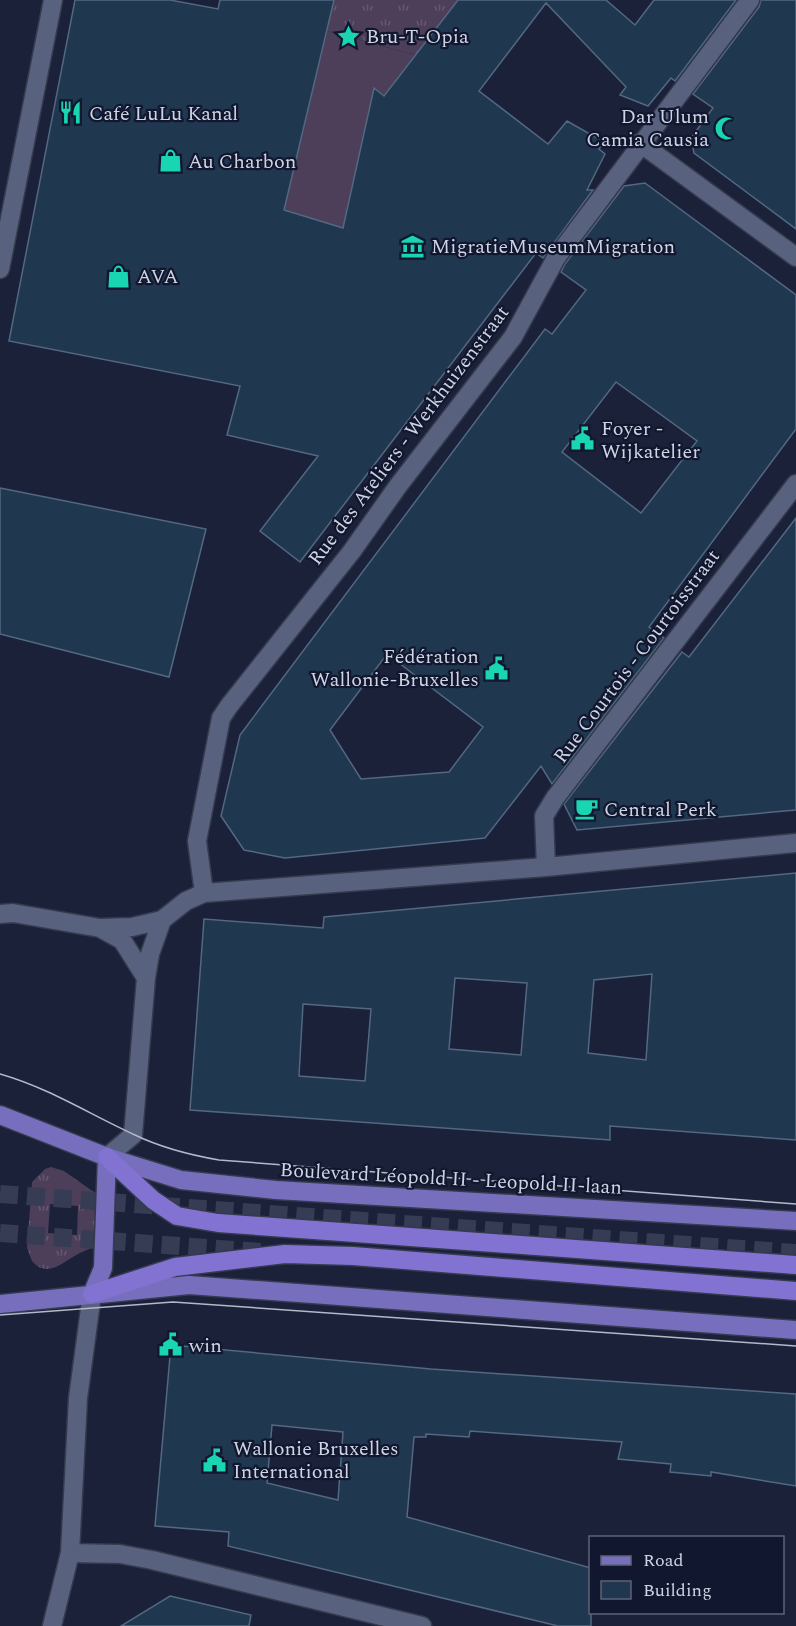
<svg xmlns="http://www.w3.org/2000/svg" width="796" height="1626" viewBox="0 0 796 1626" font-family="Spectral,serif">
  <defs>
    <pattern id="grass-tufts" width="24" height="20" patternUnits="userSpaceOnUse" patternTransform="scale(1.5)"><rect width="24" height="20" fill="#4d3e5a"/><path d="M3 7l-1-3M5 7V3M7 7l1-3M15 17l-1-3M17 17v-4M19 17l1-3" fill="none" stroke="#655972"/></pattern>
  </defs>
  <rect width="100%" height="100%" fill="#1a2139"/>
  <path fill="url(#grass-tufts)" fill-rule="evenodd" d="M334 0H458L416 55 327 31Z
    M51 1167 64 1171 108 1202 104 1243C96 1246 86 1250 78 1254 63 1262 47 1279 32 1261L27 1248 32 1182 45 1169ZM50 1204 78 1206 77 1235 48 1233Z"/>
  <path fill="#4d3e5a" d="M327 31 416 55 384 96 374 89 344 228 314 219 278 235Z"/>
  <path fill="#203750" stroke="#536881" stroke-width="1.5" fill-rule="evenodd" d="M75 0H170L218 9 220 0H334L284 210 343 228 374 88 384 96 458 0H606L635 25 654 0H736L675 81 671 78 648 106 620 95 626 87 546 3 479 91 548 144 567 121 604 142 599 149 605 154 587 190H593L543 258 536 253 300 562 260 531 318 456 227 435 240 386 9 341Z
    M761 0H796V229L694 153 691 138 713 108 693 94 759 7Z
    M645 183 796 295V429L649 627 664 638 552 784 541 766 485 838 285 858 244 850 221 816 240 735 545 329 552 334 586 290 561 272 565 264 624 186ZM616 382 697 441 641 513 562 452ZM387 654 483 727 449 772 361 779 330 730Z
    M0 488 206 529 169 677 0 634Z
    M796 518V810L577 830 564 804 682 652 689 657Z
    M796 873V1140L610 1126V1140L190 1110 204 919 323 928 324 917ZM652 974 646 1060 588 1053 594 980ZM455 978 527 983 521 1055 449 1049ZM303 1004 371 1009 365 1081 299 1076Z
    M171 1345 431 1369 796 1394V1486L711 1472V1476L670 1472 671 1464 618 1459 622 1442 470 1431 469 1437 426 1434V1437H414L407 1517 591 1568V1626H558L228 1546 229 1532 155 1526ZM272 1425 343 1432 338 1500 267 1483Z
    M170 1596 251 1615 249 1626H121Z"/>
  <g fill="none" stroke-linecap="round" stroke-linejoin="round">
    <path stroke="#353c53" stroke-width="18" stroke-dasharray="18 9" stroke-linecap="butt" d="M0 1194 796 1253
      M0 1233 261 1252"/>
    <defs>
      <path id="minor" d="M640 143 796 257
        M0 269 53 0
        M546 867 544 816 555 798 796 484
        M204 893 197 841 221 718 229 706 352 551 398 486 513 337 556 258 750 0
        M0 914 13 913 100 928 122 940 146 978
        M100 928 132 927 162 920 186 901 204 893 546 867 796 843
        M107 1157 133 1135 146 978 150 954 162 920
        M70 1553 120 1554 152 1560 422 1626"/>
      <path id="tertiary" d="M52 1626 70 1553 78 1398 92 1294"/>
      <path id="primary" d="M0 1115 107 1157 181 1180 276 1190 796 1221
        M92 1294 103 1268 107 1157
        M0 1304 189 1285 796 1330"/>
      <path id="trunk" d="M107 1157 153 1200 177 1216 218 1223 796 1265
        M92 1294 175 1267 285 1254 353 1256 796 1291"/>
    </defs>
    <use href="#minor" stroke="#353a4e" stroke-width="21"/>
    <use href="#tertiary" stroke="#353a4e" stroke-width="21"/>
    <use href="#primary" stroke="#353a4e" stroke-width="21"/>
    <use href="#trunk" stroke="#353a4e" stroke-width="21"/>
    <use href="#minor" stroke="#58617d" stroke-width="18"/>
    <use href="#tertiary" stroke="#58617d" stroke-width="18"/>
    <use href="#primary" stroke="#776ebd" stroke-width="18"/>
    <use href="#trunk" stroke="#8272d2" stroke-width="18"/>
    <path stroke="#b3b9ca" stroke-width="1.5" d="M0 1074C49 1088 89 1114 135 1135 162 1148 190 1155 219 1160L796 1204
      M0 1315 173 1302 796 1346"/>
  </g>
  <defs>
    <symbol id="sight-bare" viewBox="-9 -9 18 18"><path d="M0-6L1.8-2.2L6-1.7L2.9 1.2L3.7 5.4L0 3.3L-3.7 5.4L-2.9 1.2L-6-1.7L-1.8-2.2Z" fill="#19d5b2" stroke="#11172e" stroke-width="2.5" paint-order="stroke"/></symbol>
    <symbol id="restaurant-bare" viewBox="-9 -9 18 18"><path d="M-5-6h1v4h1v-4h1v4h1v-4h1v5L-1.5 .5V6h-2V.5L-5-1ZM5-6V6H3V1.5H1.5Q1.5-4 5-6Z" fill="#19d5b2" stroke="#11172e" stroke-width="2.5" paint-order="stroke"/></symbol>
    <symbol id="mosque-bare" viewBox="-9 -9 18 18"><path d="M3.5-4.9A6 6 0 1 0 3.5 4.9A5 5 0 1 1 3.5-4.9Z" fill="#19d5b2" stroke="#11172e" stroke-width="2.5" paint-order="stroke"/></symbol>
    <symbol id="shop-bare" viewBox="-9 -9 18 18"><path d="M-5-2.5h2.3a2.7 3.5 0 0 1 5.4 0H5L5.5 6h-11ZM-1.5-2.5h3a1.5 2.3 0 0 0-3 0Z" fill="#19d5b2" stroke="#11172e" stroke-width="2.5" paint-order="stroke"/></symbol>
    <symbol id="museum-bare" viewBox="-9 -9 18 18"><path d="M0-6L6-3V-2H-6V-3ZM-5-1h2V3h-2ZM-1-1h2V3h-2ZM3-1h2V3H3ZM-6 4H6V6H-6Z" fill="#19d5b2" stroke="#11172e" stroke-width="2.5" paint-order="stroke"/></symbol>
    <symbol id="civic-bare" viewBox="-9 -9 18 18"><path d="M-.6-6.5H3V-4.5H.6V-3L4-1V1h2V6H-6V1h2V-1L-.6-3ZM-1.2 2.5V6h2.4V2.5Z" fill="#19d5b2" stroke="#11172e" stroke-width="2.5" paint-order="stroke"/></symbol>
    <symbol id="cafe-bare" viewBox="-9 -9 18 18"><path d="M-5.5-4.5H6V0H3Q3 3.5 0 3.5H-2.5Q-5.5 3.5-5.5 0ZM3-3.2v2h1.7v-2ZM-6 4.5H4V6H-6Z" fill="#19d5b2" stroke="#11172e" stroke-width="2.5" paint-order="stroke"/></symbol>
  </defs>
  <g fill-rule="evenodd">
    <use href="#sight-bare" x="332" y="20" width="33" height="33"/>
    <use href="#restaurant-bare" x="54" y="96" width="33" height="33"/>
    <use href="#mosque-bare" x="710" y="112" width="33" height="33"/>
    <use href="#shop-bare" x="154" y="144" width="33" height="33"/>
    <use href="#museum-bare" x="396" y="230" width="33" height="33"/>
    <use href="#shop-bare" x="102" y="260" width="33" height="33"/>
    <use href="#civic-bare" x="566" y="422" width="33" height="33"/>
    <use href="#civic-bare" x="480" y="652" width="33" height="33"/>
    <use href="#cafe-bare" x="570" y="792" width="33" height="33"/>
    <use href="#civic-bare" x="154" y="1328" width="33" height="33"/>
    <use href="#civic-bare" x="198" y="1444" width="33" height="33"/>
  </g>
  <g text-anchor="middle" stroke-width="4.5" stroke-linejoin="round" paint-order="stroke">
    <g font-size="20" fill="#ced4e4" stroke="#11172e" text-anchor="start">
      <text x="366" y="43">Bru-T-Opia</text>
      <text x="89" y="120">Café LuLu Kanal</text>
      <text x="709" y="123" text-anchor="end">Dar Ulum<tspan x="709" dy="23">Camia Causia</tspan></text>
      <text x="188" y="168">Au Charbon</text>
      <text x="431" y="253">MigratieMuseumMigration</text>
      <text x="137" y="283">AVA</text>
      <text x="601" y="435">Foyer -<tspan x="601" dy="23">Wijkatelier</tspan></text>
      <text x="479" y="663" text-anchor="end">Fédération<tspan x="479" dy="23">Wallonie-Bruxelles</tspan></text>
      <text x="604" y="816">Central Perk</text>
      <text x="189" y="1352">win</text>
      <text x="233" y="1455">Wallonie Bruxelles<tspan x="233" dy="23">International</tspan></text>
    </g>
    <g font-size="20" fill="#ced4e4" stroke="#11172e">
      <text transform="translate(408 435) rotate(-53)" y="7">Rue des Ateliers - Werkhuizenstraat</text>
      <text transform="translate(636 656) rotate(-53)" y="7">Rue Courtois - Courtoisstraat</text>
      <text transform="translate(451 1178) rotate(3)" y="7">Boulevard Léopold II - Leopold II-laan</text>
    </g>
  </g>
  <rect x="589" y="1536" width="195" height="78" fill="#11172e" stroke="#5d6377" stroke-width="1.5"/>
  <rect x="601" y="1556" width="30" height="9" fill="#776ebd" stroke="#5d6377" stroke-width="1.5"/>
  <text x="643" y="1566" font-size="18" fill="#ced4e4">Road</text>
  <rect x="601" y="1581" width="30" height="18" fill="#203750" stroke="#5d6377" stroke-width="1.5"/>
  <text x="643" y="1596" font-size="18" fill="#ced4e4">Building</text>
</svg>
